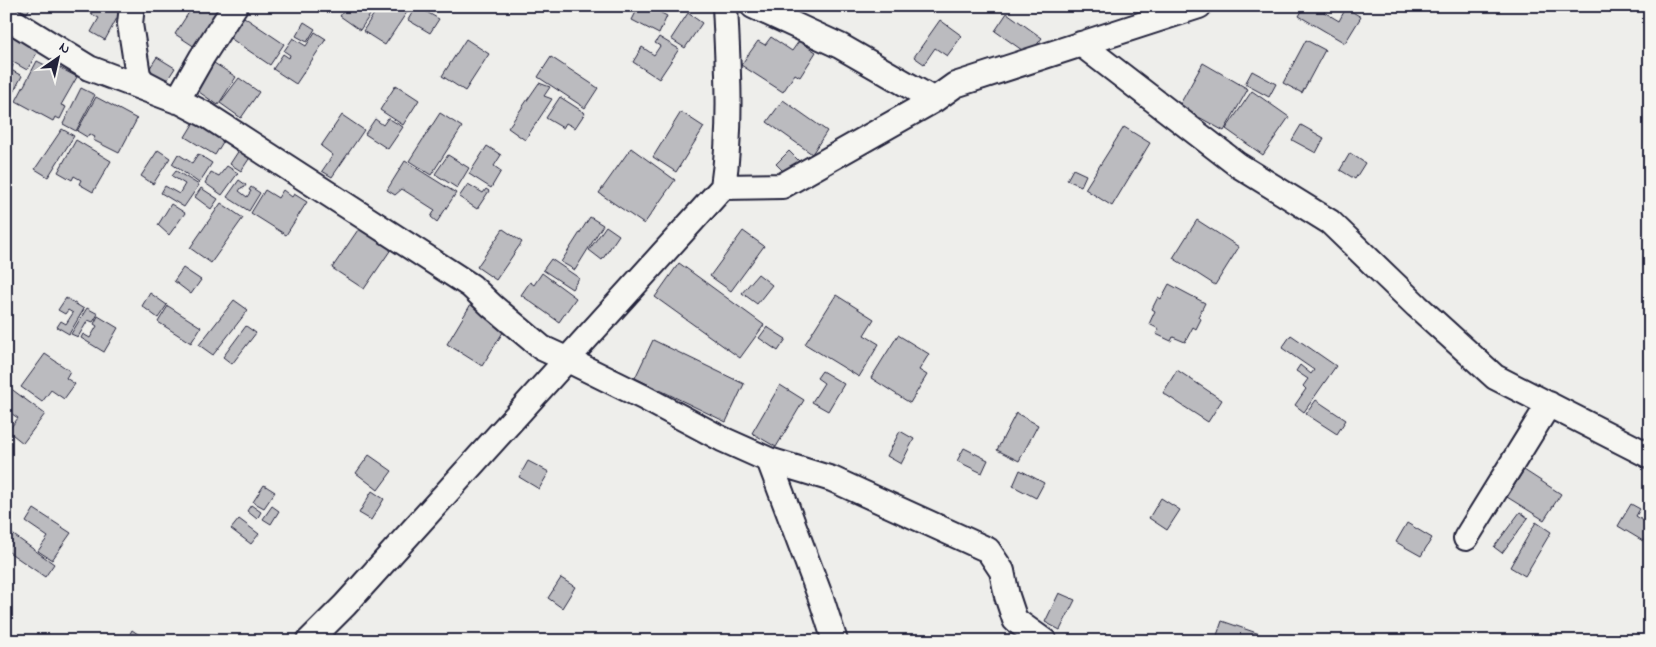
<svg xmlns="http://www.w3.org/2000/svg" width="1656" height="647" viewBox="0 0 1656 647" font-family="'Indie Flower',sans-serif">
  <rect width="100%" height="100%" fill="#eeeeeb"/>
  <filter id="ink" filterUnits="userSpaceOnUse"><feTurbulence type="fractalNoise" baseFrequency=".02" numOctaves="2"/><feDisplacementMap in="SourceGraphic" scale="10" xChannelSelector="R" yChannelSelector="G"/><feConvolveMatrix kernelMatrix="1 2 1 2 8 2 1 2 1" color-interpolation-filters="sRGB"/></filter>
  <g filter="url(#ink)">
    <path fill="#bbbbbf" stroke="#22223b" d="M16 6H31L27 13Z
      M95 6 123 7 105 40 91 32 99 18 91 14Z
      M193 6H215L220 10 195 47 175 34Z
      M347 6H376L360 30 340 16Z
      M379 6H411L385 45 363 31Z
      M416 6 439 19 430 33 408 20Z
      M639 6H648L667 16 659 34 632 20Z
      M1305 6H1328L1324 12 1339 21 1346 8 1361 17 1345 43 1299 16Z
      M688 13 702 23 685 48 671 39Z
      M1007 13 1042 38 1029 55 995 31Z
      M241 15 284 44 270 65 227 36Z
      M940 20 962 36 947 56 935 48 924 64 914 57Z
      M304 22 315 29 307 42 296 36Z
      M315 32 326 39 296 84 273 69 283 54 289 58 290 55 284 51 293 38 306 46Z
      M10 35 38 51 27 70 6 58V41Z
      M659 37 679 49 659 79 633 62 642 47 654 55 660 46 655 43Z
      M771 37 792 51 799 41 816 52 800 77 795 74 783 92 741 65 758 41 765 45Z
      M466 39 489 54 465 91 442 76Z
      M1306 40 1325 50 1302 93 1283 83Z
      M157 57 175 68 164 85 146 74Z
      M551 57 598 88 585 108 538 77Z
      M6 61 13 65 11 70 22 76 8 102 6 101Z
      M37 61 51 68 53 64 77 77 61 105 66 107 60 119 55 117 53 121 16 101Z
      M214 63 236 77 218 105 196 90Z
      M1203 63 1248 89 1224 131 1179 106Z
      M1252 71 1276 84 1269 97 1245 84Z
      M239 78 259 92 241 118 220 103Z
      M539 83 550 87 544 96 552 99 525 140 508 128Z
      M396 85 419 100 403 125 380 110Z
      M81 88 95 95 76 131 63 124Z
      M1252 91 1289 117 1263 155 1226 129Z
      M96 97 137 119 119 153 93 140 95 137 89 134 87 137 77 131Z
      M560 97 585 113 575 128 566 123 563 128 546 118Z
      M783 100 827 131 812 154 767 122Z
      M681 112 704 127 676 172 653 157Z
      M440 113 462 127 431 175 409 161Z
      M342 115 364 130 332 177 322 171 333 155 321 146Z
      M388 118 403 127 388 149 365 134 375 119 383 125Z
      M196 119 226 137 215 155 185 137Z
      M1301 125 1324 138 1316 153 1292 140Z
      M1124 127 1150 143 1112 206 1085 189Z
      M62 129 74 136 48 177 35 169Z
      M76 140 111 161 93 192 79 184 81 180 74 176 72 180 58 172Z
      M243 144 251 156 241 171 230 164Z
      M487 146 501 155 494 166 501 171 491 188 469 174Z
      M631 148 675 180 644 224 599 193Z
      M158 150 170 158 153 184 141 176Z
      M789 151 800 162 787 175 776 164Z
      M1350 153 1365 163 1355 179 1340 170Z
      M178 154 192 163 198 154 212 163 199 183 172 164Z
      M448 155 469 168 457 188 435 174Z
      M405 161 456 193 437 222 431 217 435 210 402 189 395 195 387 190Z
      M227 166 238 173 222 195 205 183 211 172 219 176Z
      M1073 169 1086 175 1081 186 1067 180Z
      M176 171 199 185 184 207 161 193 165 186 179 194 185 184 172 176Z
      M239 180 246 185 244 188 242 187 239 191 247 197 251 191 249 190 251 187 260 193 249 211 227 197Z
      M468 184 483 193 486 189 489 191 477 209 459 197Z
      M201 188 218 199 211 209 195 197Z
      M265 190 278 198 283 190 292 197 294 194 307 202 286 235 251 213Z
      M221 203 243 218 211 263 190 248Z
      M171 204 185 213 169 235 158 225Z
      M590 217 603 225 575 270 561 262Z
      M1197 220 1239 247 1215 285 1173 258Z
      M364 221 396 242 364 289 332 268Z
      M606 226 619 235 602 260 589 250Z
      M503 229 522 242 496 280 477 267Z
      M743 231 764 246 731 291 710 276Z
      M551 259 579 278 572 289 543 270Z
      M679 263 764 325 740 358 655 297Z
      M183 268 201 280 191 294 174 281Z
      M542 273 576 298 559 322 521 295 530 282 534 285Z
      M758 274 772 285 757 304 742 293Z
      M1169 284 1205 303 1198 317 1201 319 1196 329 1193 327 1185 342 1173 337 1171 341 1156 334 1159 329 1149 324 1155 311 1152 309 1158 297 1161 299Z
      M150 293 167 305 158 318 142 306Z
      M836 295 874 319 864 335 879 344 859 377 805 344Z
      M66 298 84 309 69 334 57 327 61 321 66 324 73 313 68 310 65 314 58 310Z
      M474 299 510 321 482 366 447 344Z
      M234 300 248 310 213 355 199 345Z
      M168 306 201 327 191 343 158 322Z
      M87 308 98 314 93 322 88 320 78 337 71 334Z
      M98 316 118 328 104 352 81 338 83 334 90 338 97 326 94 324Z
      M246 326 256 333 232 364 223 357Z
      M767 327 786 339 778 351 759 338Z
      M898 335 929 354 919 370 927 375 910 403 871 378Z
      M1291 335 1336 366 1304 412 1295 405 1306 389 1303 386 1308 379 1296 371 1300 365 1311 374 1314 370 1282 348Z
      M653 340 744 384 726 422 635 378Z
      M45 354 70 371 66 378 75 384 64 399 51 390 42 402 21 387Z
      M1177 370 1222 400 1208 422 1163 393Z
      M822 371 844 384 828 411 812 402 824 383 817 378Z
      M6 385 45 414 23 443 8 431 18 418 6 410Z
      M780 385 804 400 776 447 752 433Z
      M1316 400 1346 420 1337 434 1306 414Z
      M1016 413 1038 425 1019 461 997 450Z
      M900 431 914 439 901 464 887 456Z
      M964 448 988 460 982 473 957 461Z
      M369 455 392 471 378 490 356 473Z
      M528 461 549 472 539 489 519 477Z
      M1020 470 1044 483 1036 498 1013 486Z
      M1524 470 1561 494 1544 520 1507 497Z
      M264 485 275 492 264 508 253 502Z
      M372 491 384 499 371 520 359 513Z
      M1161 498 1180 510 1167 530 1149 518Z
      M1631 504 1640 509 1636 516 1650 525V531L1643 541 1618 526Z
      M251 505 261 512 257 519 247 511Z
      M272 506 279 511 271 524 263 519Z
      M34 509 71 533 52 560 38 551 48 537 26 522Z
      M1520 512 1528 518 1502 553 1494 547Z
      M239 519 259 534 251 544 231 529Z
      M1536 522 1551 532 1525 576 1510 567Z
      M1407 523 1432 538 1421 556 1396 542Z
      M8 531 54 564 45 577 6 550V534Z
      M561 578 575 587 562 608 548 598Z
      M1059 593 1075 600 1060 630 1045 622Z
      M1222 621 1277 640 1215 641Z
      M132 630 148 641H126Z"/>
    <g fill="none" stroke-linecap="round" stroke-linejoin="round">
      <defs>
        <path id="street" d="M132 6 130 24 138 75 143 82 208 116 471 286 492 306 542 348 566 359 643 397 722 439 769 460 832 479 988 550 1002 571 1007 596 1015 620 1044 641
          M753 6 840 46 934 100
          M6 17 89 68 177 101 202 57 235 6
          M1081 44 1238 165 1330 222 1417 306 1495 377 1650 456
          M723 187C732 126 728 67 725 6
          M769 460 822 601 835 641
          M1466 538 1549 404
          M309 641 345 605 723 187 782 186 934 100 955 85 1199 6"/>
      </defs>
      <use href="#street" stroke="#22223b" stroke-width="28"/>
      <use href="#street" stroke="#f6f6f2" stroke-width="24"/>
    </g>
  </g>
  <rect width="1656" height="647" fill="none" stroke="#f6f6f2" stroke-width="25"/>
  <rect x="12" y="12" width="1631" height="622" fill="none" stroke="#22223b" stroke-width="2" filter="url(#ink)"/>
  <g transform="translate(58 58) rotate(34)" stroke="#f6f6f2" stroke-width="4" paint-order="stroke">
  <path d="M0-4L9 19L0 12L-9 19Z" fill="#22223b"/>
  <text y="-8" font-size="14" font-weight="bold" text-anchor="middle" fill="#22223b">N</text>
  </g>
</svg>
